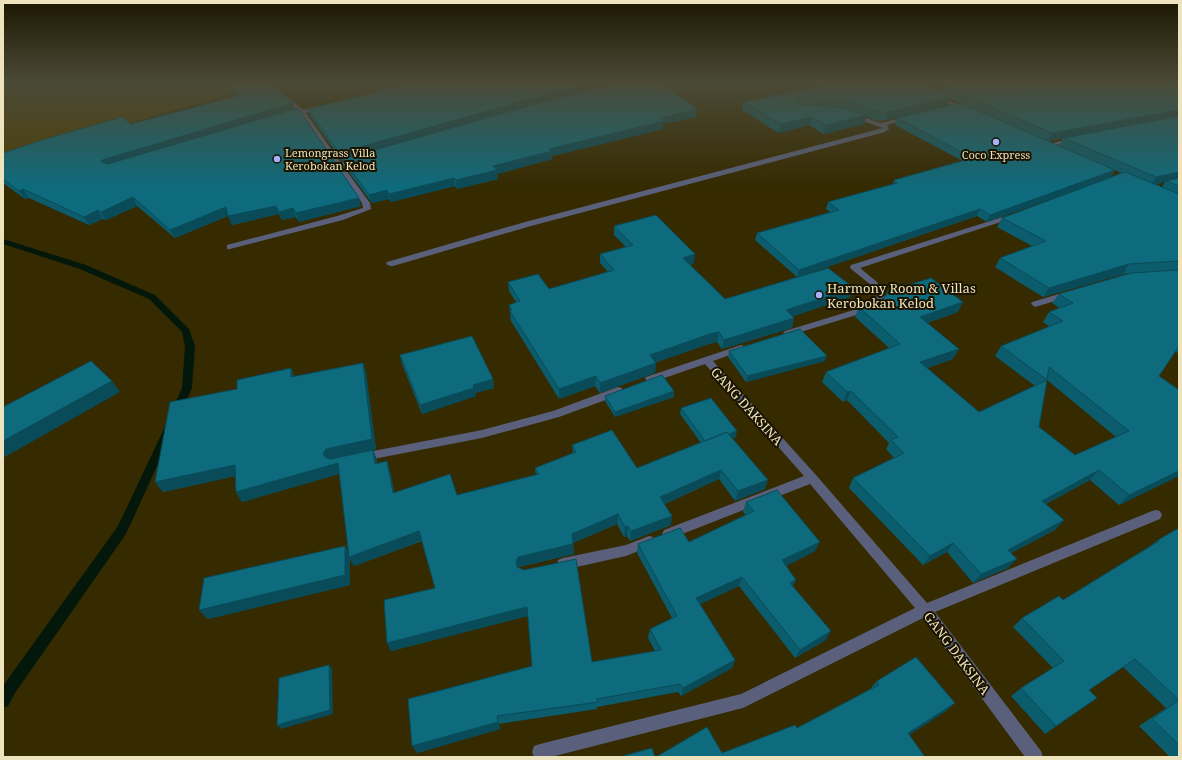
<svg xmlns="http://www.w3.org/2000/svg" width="1182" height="760" viewBox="0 0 1182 760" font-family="'Noto Serif',serif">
  <rect width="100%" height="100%" fill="#352a00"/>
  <path fill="#4c3f02" d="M3 82H214L260 86 3 159Z"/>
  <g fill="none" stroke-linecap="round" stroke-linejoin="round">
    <path fill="#03180b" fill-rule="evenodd" d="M3 239 86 265 155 295 189 329 195 346 192 388 180 415H172L171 412 182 388 185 346 182 332 149 299 80 269 3 244Z
      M168 427 172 428 173 431 126 534 15 693 8 706 3 708V686L5 683 118 526 163 431 164 428Z"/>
    <path fill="#5a607b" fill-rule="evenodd" d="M263 82H269L303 110 323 106V108L306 113 341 163 357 158 360 160 343 166 370 203 371 209 343 220 230 249H227V245L337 216 363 208 362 203 301 114 286 117V115L298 111Z
      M853 114 881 123 908 116 911 118 887 125 889 129 885 132 531 226 393 266H390L386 264 387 262 525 222 883 128 851 117 850 116Z
      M1074 138 1077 140 1076 141 1047 147 1044 145Z
      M1009 215H1015L1016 217 860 268 877 282 885 296 881 305 876 309 791 335H785L783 333 785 331 870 305 874 302 877 296 871 285 851 269 850 267 851 265Z
      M1069 291 1072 292 1073 294 1072 296 1035 307 1031 304 1032 302Z
      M741 345 744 346 746 348 744 350 713 361 816 475 927 603 1152 511 1156 510 1160 511 1162 515 1160 519 935 612 1041 751 1043 757H1025L923 618 743 708 551 757H534L532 752 534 746 540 744 741 694 915 608 810 484 672 538 668 539 664 538 662 534 664 530 804 476 705 364 650 383 645 379 646 377Z
      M618 387 622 388 623 391 622 394 559 417 482 438 363 461 359 460 357 457 359 454 363 453 482 430 553 411Z
      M649 536 653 537 655 541 653 545 626 556 563 570 558 568 557 564 558 560 563 558 626 545Z"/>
    <path fill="#5a607b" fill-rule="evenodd" d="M935 96H939L969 110 964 111 935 98Z"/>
  </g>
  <path fill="#0b5c6c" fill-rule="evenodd" d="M221 82H267L295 109 361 206 299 222 296 217 282 220 279 214 232 225 228 216 175 238 137 206 106 220 103 219 89 225 29 198 25 199 3 183V153L131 124 237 96Z
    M799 82H1179V354L1175 351 1159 376 1179 476 1119 505 1090 480 1046 504 1064 520 1055 530 1011 553 1008 568 973 583 947 552 923 565 849 488 853 478 894 458 886 449 889 443 847 400 843 402 822 382 826 372 889 348 855 317 859 307 958 312 927 323 953 359 927 368 979 412 1035 386 995 356 1001 346 1050 327 1043 322 1049 312 1059 308 1052 303 1059 294 1130 273 1123 274 1043 297 995 267 1000 258 1032 246 997 227 1002 218 1121 173 1115 170 1111 177 987 222 977 216 798 277 854 288 850 297 793 316 794 318 792 328 722 349 717 342 709 344 656 362 655 373 600 393 595 386 559 399 511 321 509 305 516 302 509 291 508 282 549 289 608 272 600 263V254L626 247 614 235V226L694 263 690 265 725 299 797 277 755 240 757 233 830 212 826 209 828 202 893 184 894 180 963 161 895 125 897 118 960 103 950 99 948 105 886 120 878 121 866 117 864 124 824 134 809 125 779 133 742 110 743 102 809 88ZM941 88 940 92 934 89ZM1063 138 1059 146 1049 141ZM1165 182 1162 187 1157 184ZM1047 380 1116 437 1075 455 1039 427Z
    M376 91 696 117 663 124V129L552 156V159L497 174 498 179 457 189 455 186 391 202 389 199 372 203 345 167 344 161H342L310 116 308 109 377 93Z
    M729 351 825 361 746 382 728 357Z
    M400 355 493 379 494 388 475 393 476 396 422 414 402 364Z
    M363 363 366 373 376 449 331 459 373 450 377 460V464L390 471 394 492 457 495 536 475 535 468 573 453 572 445 637 468 701 443 680 414 681 408 736 437 732 438 765 489 735 501 719 479 665 504 671 525 630 541 627 536 624 537 617 524 573 543 574 554 519 567V568L592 662 655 651 648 638 650 629 672 618 637 553 638 544 689 542 746 515 743 512 746 502 815 551 786 566 793 586 826 640 795 658 739 586 700 604 735 660 732 668 681 696 678 692 597 707V709L499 724 500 729 417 753 532 666 528 616 391 651 435 588 422 541 354 566 350 559V585L208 619 199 610 345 546 349 553 339 474 242 502 236 492 235 476 163 492 155 482 237 389 291 368 294 377Z
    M674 391V397L615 417 605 401V396Z
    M1179 528V757H1170L1139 726 1166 708 1123 667 1089 690 1097 698 1045 734 1011 696 1021 688 1053 668 1013 627 1022 618 1063 600 1150 546 1158 540Z
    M877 681 946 711 909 735 722 753 797 728 870 689Z"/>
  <path fill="#094b58" d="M602 82H632L343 159 344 161H342L339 153 544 95Z
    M933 82H966L942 86 941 88 930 90Z
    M951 97 948 105 886 120 888 112Z
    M293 103 295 110 107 168 101 162 102 160Z
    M697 109 696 117 663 124V129L552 156V159L497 174 498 179 457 189 456 180 493 166 549 149 659 118Z
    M1179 110V117L1064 138H1063L1048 141 1052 133Z
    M867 115 864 124 824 134 826 125Z
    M811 117 809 125 779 133 781 124Z
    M1115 170 1111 177 987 222 990 215Z
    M1179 172V179L1166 181 1165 182 1151 186 1156 177Z
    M454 178 455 186 391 202 389 194Z
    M23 189 29 198 25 199 19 191Z
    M387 190 389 199 372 203 369 195Z
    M133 197 137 206 106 220 101 212Z
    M359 198 361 206 299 222 296 213Z
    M276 206 279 214 232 225 228 216Z
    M226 207 229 215 175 238 170 230Z
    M293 208 296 217 282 220 279 212Z
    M980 209 977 216 797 277 799 270Z
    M98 210 103 219 89 225 84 217Z
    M695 254 694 263 682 267 683 258Z
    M1129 264 1123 274 1043 297 1049 288Z
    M854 288 850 297 783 320 786 310Z
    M963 302 958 312 915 327 920 317Z
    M794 318 792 328 722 349 724 340Z
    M719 332 717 342 709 344 649 365 650 355 710 334Z
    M959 349 953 359 916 372 920 362Z
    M827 356 825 361 746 382 747 376Z
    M363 363 366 373 376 449 331 459 328 464 323 454Z
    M656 363 655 373 600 393V383Z
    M291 368 295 378 291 377Z
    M596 376 595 386 559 399V389Z
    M493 379 494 388 475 393 476 396 422 414 420 405 473 385Z
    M112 381 120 392 3 458V441Z
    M674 391V397L615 417V412Z
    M851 391 847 400 843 402 847 392Z
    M737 431 736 437 705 448 706 442Z
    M373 450 377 460 379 474 375 464Z
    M387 461 390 471 396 502 393 493Z
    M338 463 342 473 242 502 236 492Z
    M235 465 241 475 163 492 155 482Z
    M721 470 719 479 659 506 660 497Z
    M1099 470 1090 480 1034 510 1042 501Z
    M1179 471V476L1119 505 1129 495Z
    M768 480 765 489 735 501 738 491Z
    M618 514 617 524 572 543V534Z
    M672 516 671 525 630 541 631 531Z
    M1064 520 1055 530 1000 559 1008 550Z
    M628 526 627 536 624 537 625 527Z
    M419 531 422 540 354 566 350 559V585L208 619 199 610 345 546 350 556Z
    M820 542 815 551 778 570 782 560Z
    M953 543 947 552 923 565 930 556Z
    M573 544 574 554 519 567 518 572 516 562 518 557Z
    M1017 559 1008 568 973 583 981 574Z
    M742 577 739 586 694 607 696 598Z
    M796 580 792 589 790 583Z
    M527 607 528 616 391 651 387 643Z
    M831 631 826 640 795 658 800 650Z
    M735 660 732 668 681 696 683 688Z
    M329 665 332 669 333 714 281 729 277 725Z
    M955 703 946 711 900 741 908 733Z
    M497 716 500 729 417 753 412 746Z"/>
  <path fill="#0d6b7d" stroke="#094b58" d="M227 82H267L293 103 102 160 101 162 108 164 298 108 359 198 296 213 293 208 279 212 276 206 228 216 226 207 170 230 133 197 101 212 98 210 84 217 23 189 19 191 3 179V153L39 141 122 117 131 124 241 95Z
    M413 82H602L544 95 339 153 308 109 378 92 376 91Z
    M624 82H659L697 109 659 118 664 121 549 149 552 151 493 166 497 170 456 180 454 178 389 194 387 190 369 195 343 159 549 100Z
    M814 82H917L951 97 888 112H881L841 100 796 98 794 102 798 104 840 107 867 115 826 125 811 117 781 124 743 102 820 86Z
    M959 82H1179V110L1052 133 942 86Z
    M960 103 1115 170 990 215 980 209 799 270 757 233 839 210 828 202 897 183 894 180 973 158 897 118Z
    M1179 116V172L1156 177 1064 138Z
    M1125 172 1179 194V261L1129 264 1049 288 1000 258 1046 241 1002 218Z
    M1179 178V186L1166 181Z
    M656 215 695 254 683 258 725 299 828 268 854 288 786 310 794 318 724 340 719 332 710 334 650 355 656 363 600 383 596 376 559 389 510 311 512 310 509 305 520 301 508 282 538 274 549 289 614 270 600 254 633 245 614 226Z
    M1179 270V346L1159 376 1179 390V471L1129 495 1099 470 1042 501 1064 520 1008 550 1017 559 981 574 953 543 930 556 853 478 904 453 891 440 898 437 851 391 847 392 826 372 900 344 859 307 881 300 886 296 888 291 931 278 963 302 920 317 959 349 920 362 979 412 1047 380 1039 427 1075 455 1129 431 1049 367 1047 380 1001 346 1063 321 1049 312 1073 303 1059 294 1131 273Z
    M800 329 827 356 747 376 729 351Z
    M472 336 493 379 473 385 474 388 420 405 400 355Z
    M91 361 112 381 3 441V407Z
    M363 363 372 439 326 449 323 454 326 458 331 459 373 450 375 464 387 461 393 493 450 474 457 495 539 474 535 468 576 452 572 445 612 430 637 468 727 432 768 480 738 491 721 470 660 497 672 516 631 531 628 526 625 527 618 514 572 534 573 544 518 557 516 562 517 567 524 570 576 559 592 662 661 650 650 629 677 616 638 544 680 528 689 542 754 511 746 502 777 490 820 542 782 560 796 580 790 583 831 631 800 650 742 577 696 598 735 660 683 688 680 684 597 699 598 702 497 716 498 722 412 746 408 699 532 666 527 607 387 643 384 600 435 588 419 531 349 557 338 463 236 492 235 465 155 482 170 402 237 389V380L291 368V377Z
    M662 375 674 391 615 412 605 396Z
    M711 398 737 431 729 434 727 432 705 441 681 408Z
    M1179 528V700L1135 659 1089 690 1097 698 1056 726 1021 688 1064 661 1022 618 1059 596 1063 600 1159 541 1158 540Z
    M345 546V575L199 610 204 578Z
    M916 657 955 703 908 733 925 757H656L707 727 722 753 795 725 797 728 879 685 877 681Z
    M329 665 330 710 277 725 279 678Z
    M1179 700V745L1152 719Z
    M652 748 655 757H619Z"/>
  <linearGradient id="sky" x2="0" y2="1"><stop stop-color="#1d1700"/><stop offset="0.44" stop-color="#4b4a37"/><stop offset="1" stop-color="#4b4a37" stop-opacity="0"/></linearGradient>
  <rect width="1182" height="188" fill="url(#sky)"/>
  <g fill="#a3b2fd" stroke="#191300" stroke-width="1.5">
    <circle cx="996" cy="142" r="4"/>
    <circle cx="277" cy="159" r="4"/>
    <circle cx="819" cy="295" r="4"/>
  </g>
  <g text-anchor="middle" stroke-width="4" stroke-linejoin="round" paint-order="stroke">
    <g font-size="11" fill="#ede3bd" stroke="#191300" text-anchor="start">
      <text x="285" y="157">Lemongrass Villa<tspan x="285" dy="13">Kerobokan Kelod</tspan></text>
      <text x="996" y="159" text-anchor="middle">Coco Express</text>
    </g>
    <g font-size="13" fill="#ede3bd" stroke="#191300" text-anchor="start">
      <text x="827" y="293">Harmony Room &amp; Villas<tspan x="827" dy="15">Kerobokan Kelod</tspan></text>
    </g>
    <g font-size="13" fill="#ede3bd" stroke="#191300">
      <text transform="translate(747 406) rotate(48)" y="5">GANG DAKSINA</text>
      <text transform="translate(957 653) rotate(53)" y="5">GANG DAKSINA</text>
    </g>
  </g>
  <rect width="1182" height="760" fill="none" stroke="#ede3bd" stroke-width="8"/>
</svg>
